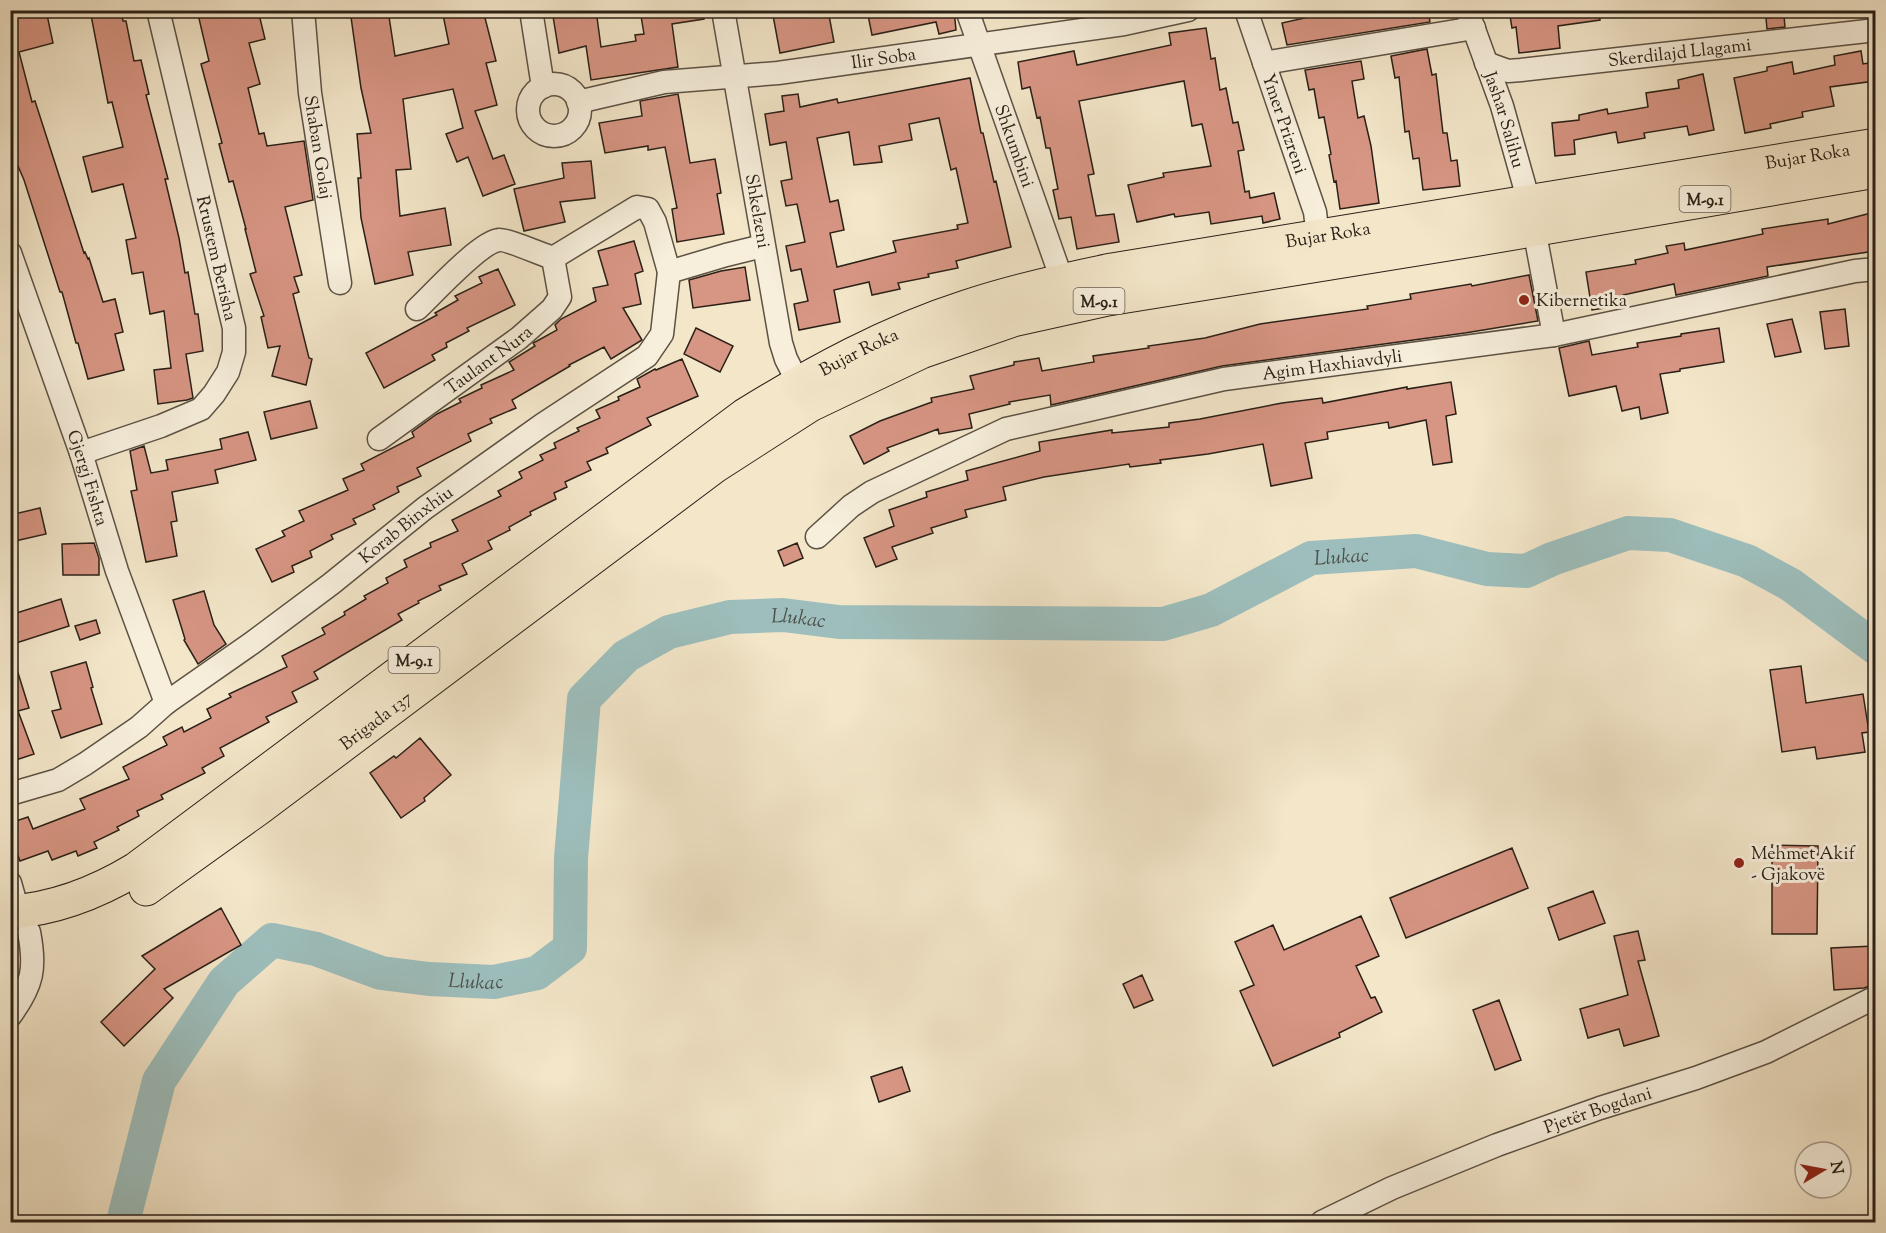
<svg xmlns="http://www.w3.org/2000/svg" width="1886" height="1233" viewBox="0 0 1886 1233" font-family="'Sorts Mill Goudy',serif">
  <rect width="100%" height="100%" fill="#f3e6c9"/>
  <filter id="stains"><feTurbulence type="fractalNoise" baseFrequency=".00333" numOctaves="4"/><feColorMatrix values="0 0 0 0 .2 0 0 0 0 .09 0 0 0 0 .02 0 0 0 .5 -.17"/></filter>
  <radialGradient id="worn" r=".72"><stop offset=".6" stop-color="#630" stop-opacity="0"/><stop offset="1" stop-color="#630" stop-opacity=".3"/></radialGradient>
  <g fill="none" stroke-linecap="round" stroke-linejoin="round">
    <path stroke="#9dbebc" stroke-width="34" id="s1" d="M123 1222 159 1081 224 982 272 940 316 949 381 973 429 979 494 982 537 973 570 948 571 858 584 699 626 656 669 632 730 617 783 615 839 622 1163 624 1211 610 1311 558 1416 551 1487 569 1526 571 1552 559 1628 533 1670 535 1747 561 1791 585 1876 648"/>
  </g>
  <path fill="#d79583" stroke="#2a2017" stroke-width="1.5" fill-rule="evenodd" d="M10 10H46L53 43 19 52 32 102 35 101 84 253 85 252 88 259 89 258 103 302 115 299 123 332 115 334 124 370 88 379 78 343H76L62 292H60L24 180 18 166 10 167Z
    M90 10H121L123 21H126L134 61 141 60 149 94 146 95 168 179H165L179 238 185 273 188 272 195 314H198L203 351 186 354 193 398 187 400 158 404 154 370 171 368 164 311 150 314 143 272 132 274 126 240 136 238 123 184 92 192 83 157 123 147 112 102 108 103Z
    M197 10H258L265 39 249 43 260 84 248 88 259 134 264 133 267 146 304 141 313 200 285 207 302 275 294 277 299 292 293 294 309 358 312 359 306 385 272 376 280 346 268 348 261 317 264 316 250 274 256 272 245 229H246L233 181 229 182 219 144 222 143 201 64 209 61Z
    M350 10H388L395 56 449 44 442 10H483L496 61 486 63 497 105 475 111 493 159 504 155 515 184 483 196 468 157 457 162 446 134 463 128 453 89 403 99 411 169 396 170 400 216 445 208 451 245 408 252 413 275 375 284 361 218 358 178H361L357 134 371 133 361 88Z
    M552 10H596L601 47 636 41 635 35 644 34 640 10H704V19L672 24 678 67 591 80 586 46 559 53Z
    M772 10H828L834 42 780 53Z
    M867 10H954L956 30 939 34 936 22 872 35Z
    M1340 10H1428L1430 22 1287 45 1282 23Z
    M1509 10H1599L1600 20 1558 26 1560 48 1519 53 1516 27 1512 28Z
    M1784 16 1785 27 1767 29 1766 18Z
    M1206 28 1211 59 1215 58 1220 90 1226 88 1233 123 1238 122 1244 150 1238 151 1245 192 1249 191 1250 198 1274 193 1280 219 1263 223 1262 216 1211 224 1209 212 1175 217 1174 214 1137 222 1128 185 1164 177 1163 173 1211 166 1202 124 1192 126 1184 81 1079 101 1094 174 1088 175 1096 216 1114 214 1119 242 1077 249 1071 217 1059 219 1053 190 1058 189 1050 148H1046L1040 117 1037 118 1030 87 1022 89 1018 62 1074 51 1077 65 1171 45 1169 33Z
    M1427 49 1432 75 1436 74 1443 133H1447L1451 161 1457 160 1460 186 1423 190 1419 158 1413 159 1409 131 1405 132 1399 77 1395 78 1391 56Z
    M1861 51 1863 64 1875 62V81L1830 87 1834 106 1802 112 1803 117 1770 124 1771 128 1745 133 1734 78 1767 71V67L1792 62 1794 74 1835 65 1834 56Z
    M1361 61 1364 79 1352 81 1358 118 1364 116 1371 146 1379 203 1340 209 1336 181 1334 182 1329 155 1331 154 1324 117 1319 118 1314 89 1309 90 1305 70Z
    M1703 74 1714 130 1689 135 1687 126 1644 133 1645 138 1618 143 1616 132 1574 140 1575 154 1555 156 1552 123 1579 120V115L1607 109 1608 114 1648 107 1646 93 1679 88 1678 80Z
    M970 78 981 133H983L994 182 996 181 1011 247 956 261 958 268 928 274 929 277 898 283 900 289 872 295 869 282 834 290 840 322 799 330 794 304 808 301 801 269 791 271 786 246 805 242 797 204 786 206 781 181 792 179 786 142 770 145 765 114 784 111 782 96 798 94 800 107 837 99 838 103ZM939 118 951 170 956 168 968 223 957 225 958 229 893 241 896 252 837 267 830 233 844 230 838 200 830 202 817 138 849 132 854 165 882 162 879 146 912 140 909 124Z
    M678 94 690 163 715 159 721 193 717 194 724 234 677 242 672 209 677 208 665 147 648 150V146L605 153 599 123 642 116 640 101Z
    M591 161 595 198 560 202 565 222 524 231 514 189 564 178 562 163Z
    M1875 212V251L1767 267 1768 276 1676 295 1674 284 1623 295 1624 305 1592 310 1586 272 1636 264 1635 260 1668 253 1666 246 1684 243 1685 250 1763 234 1762 229 1828 219V224Z
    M634 241 643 271 635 274 641 304 623 308 642 340 611 359 604 347 569 365 570 366 512 400 516 408 490 419 492 423 468 434 471 441 417 468 421 476 397 487 399 492 373 505 375 509 353 519 356 524 331 535 333 539 310 551 312 557 292 566 294 572 272 582 256 549 285 536 282 531 304 521 299 511 348 490 343 479 364 470 361 464 414 437 412 432 437 414 461 402 459 399 482 388 481 385 514 370 509 362 535 346 533 343 537 341 557 330 555 325 561 319 596 301 593 288 608 285 598 251Z
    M745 267 750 300 693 308 689 280 721 271Z
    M498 269 515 305 467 328 469 331 446 343 447 347 432 355 435 360 384 388 366 353 437 315 435 313 458 300 455 296 482 283 479 277Z
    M1529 275 1538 321 1465 333 1222 366 1051 405 1050 395 1009 402 1010 404 969 414 972 428 939 434 938 429 887 448 889 451 864 464 850 436 880 421 932 402 931 398 974 389 970 376 1014 365V362L1039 358 1042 371 1094 362 1093 356 1149 348 1148 346 1205 338 1260 324 1368 309 1367 306 1411 299 1410 294 1471 284 1472 286Z
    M1845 309 1849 346 1825 349 1820 312Z
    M1792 319 1801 352 1775 357 1767 324Z
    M696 328 733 346 720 372 684 354Z
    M1719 328 1724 362 1680 369V371L1660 374 1668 413 1641 419 1639 407 1622 411 1616 386 1569 396 1559 348 1589 341 1592 355 1638 347 1637 343 1681 336V334Z
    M682 359 698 396 647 418 651 425 606 448 608 453 587 462 591 470 565 482 567 487 554 493 556 499 530 512 531 515 509 527 510 530 488 541 492 549 462 564 467 574 439 586 441 590 418 601 419 603 398 614 402 620 314 672 318 679 292 692 297 702 266 717 269 722 220 748 224 756 202 768 205 773 161 795 163 799 137 811 139 816 117 827 119 830 94 842 97 848 78 856 76 851 52 860 48 851 20 861 10 834V823L28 817 33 829 85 809 80 799 129 779 123 767 167 745 163 737 182 727 184 732 211 718 207 709 231 697 229 694 287 667 282 656 325 634 322 628 345 615 344 612 366 599 364 596 388 583 386 578 407 567 404 560 431 547 430 543 458 531 452 520 501 496 498 491 522 478 519 472 543 460 540 455 556 448 554 443 579 431 577 428 600 418 596 410 619 400 618 397 640 387 637 379 655 369 656 370Z
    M1451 382 1456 414 1446 416 1452 462 1433 465 1426 420 1389 428 1388 422 1327 432 1328 439 1305 443 1312 478 1271 486 1263 444 1208 454 1160 460 1161 463 1130 467 1129 464 1044 477 1003 487 1006 500 965 510 967 517 931 528 933 533 892 547 897 559 876 567 864 538 894 526 889 510 927 497 926 492 968 480 966 471 1040 451 1039 442 1112 430V433L1169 427V423L1200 419 1282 403 1322 398 1323 403 1407 387V389Z
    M310 401 317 428 271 439 264 412Z
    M248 432 256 460 215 470 218 483 172 492 177 521 171 522 177 556 146 562 131 491 137 490 130 451 144 446 151 473 168 470 166 460 222 449 220 439Z
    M40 508 46 534 15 541 10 515Z
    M94 543 99 558V575H63L62 544Z
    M797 543 803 558 784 566 778 551Z
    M204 591 214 625 226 644 198 664 184 640 185 639 173 600Z
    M61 599 69 626 10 645V615Z
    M96 620 100 633 80 640 75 626Z
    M14 660 29 708 18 711 34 754 10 762V661Z
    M86 662 93 687 91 688 102 724 61 738 52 711 61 709 51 672Z
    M1801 666 1806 703 1863 694 1869 732 1862 733 1865 752 1817 759 1815 747 1782 752 1770 670Z
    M420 738 451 775 424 798 425 801 401 818 370 773 394 756 396 758Z
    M1772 845 1818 846 1817 934H1772Z
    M1512 848 1528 888 1406 938 1390 898Z
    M1593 891 1605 923 1559 940 1548 908Z
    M221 908 241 945 164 989 173 998 124 1046 101 1022 155 969 142 956Z
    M1361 916 1379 956 1356 966 1371 998 1375 997 1382 1012 1339 1033 1340 1037 1273 1066 1240 991 1254 985 1235 942 1273 925 1284 950Z
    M1638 931 1645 960 1638 961 1659 1036 1624 1046 1619 1029 1588 1038 1580 1009 1628 995 1614 936Z
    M1874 946 1875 984 1864 988 1834 990 1831 948Z
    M1142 975 1153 1000 1134 1008 1123 984Z
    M1499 1000 1521 1060 1495 1070 1473 1010Z
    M902 1067 910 1091 879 1102 871 1077Z"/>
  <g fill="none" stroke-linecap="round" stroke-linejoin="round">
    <defs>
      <g id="street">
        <path id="s2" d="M303 10 310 93 340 283"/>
        <path d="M531 10 543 87"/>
        <path id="s3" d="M723 10 781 343 786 359 805 396"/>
        <path id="s4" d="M967 10 1062 280"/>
        <path id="s5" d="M1246 10 1315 212 1318 237"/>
        <path id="s6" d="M1467 10 1502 106 1529 202 1554 335"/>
        <path d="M1264 63 1474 28"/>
        <path id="s7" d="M1486 63 1508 71 1521 70 1876 30"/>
        <circle cx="554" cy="110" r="26"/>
        <path id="s8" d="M578 102 664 82 778 73 1124 24 1188 10"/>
        <path id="s9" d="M10 253 81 453 117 571 166 703"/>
        <path d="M417 309C433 294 480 242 499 240 506 239 543 255 553 258L637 207 648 209 655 222 669 272"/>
        <path id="s10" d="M379 439 519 338 552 309 560 297 553 258"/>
        <path d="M81 453 161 426 201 409 214 394 228 372 234 352V328L158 10"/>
        <path id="s11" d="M817 537 851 506 872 492 1006 429 1224 379 1554 335 1855 271 1876 269"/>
        <path id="s12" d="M10 794 58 780 85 764 139 727 166 703 252 643 331 584 425 508 542 425 647 356 662 334 669 272 726 255 763 246"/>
        <path d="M10 883 18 911"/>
        <path d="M10 1016C33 985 36 968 29 932"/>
        <path id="s13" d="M1322 1222 1392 1188 1497 1145 1600 1108 1696 1078 1766 1052 1876 997"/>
      </g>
      <g id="primary">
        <path id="s14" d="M146 889 259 808 715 466 810 405 921 352 1013 320 1108 299 1479 239 1876 171"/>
        <path id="s15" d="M10 912C55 909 98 892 136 869L745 415C815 372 888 332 966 307 1014 291 1063 280 1112 270L1876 145"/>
      </g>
    </defs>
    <use href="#street" stroke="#5c5244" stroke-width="25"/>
    <use href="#primary" stroke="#2a2017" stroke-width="35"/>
    <use href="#street" stroke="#f7efdc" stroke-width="22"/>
    <use href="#primary" stroke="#f3e6c9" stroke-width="33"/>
  </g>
  <g fill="#8f2418" stroke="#f7efdc" stroke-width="2">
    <circle cx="1524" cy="300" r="6"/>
    <circle cx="1739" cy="863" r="6"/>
  </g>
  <g text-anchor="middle" stroke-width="6" stroke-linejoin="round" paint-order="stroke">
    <g fill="#f7efdc" stroke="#685e52" stroke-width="1.5">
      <rect x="1679.5" y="186" width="51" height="26" rx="4.5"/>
      <rect x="1073.5" y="288" width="51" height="26" rx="4.5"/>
      <rect x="388.5" y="647" width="51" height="26" rx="4.5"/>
    </g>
    <g font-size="16" font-weight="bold" fill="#2a2017">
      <text x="1705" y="205">M-9.1</text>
      <text x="1099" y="307">M-9.1</text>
      <text x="414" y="666">M-9.1</text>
    </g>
    <g font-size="18" fill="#2a2017" stroke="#f7efdc">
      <text dy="6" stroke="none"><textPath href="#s7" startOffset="196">Skerdilajd Llagami</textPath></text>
      <text dy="6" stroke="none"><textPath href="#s8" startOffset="309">Ilir Soba</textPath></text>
      <text dy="6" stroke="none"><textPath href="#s6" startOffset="116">Jashar Salihu</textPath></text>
      <text dy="6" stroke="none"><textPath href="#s5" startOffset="120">Ymer Prizreni</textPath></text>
      <text dy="6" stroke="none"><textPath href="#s4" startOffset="144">Shkumbini</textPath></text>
      <text dy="6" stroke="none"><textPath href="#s2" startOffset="138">Shaban Golaj</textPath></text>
      <text dy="6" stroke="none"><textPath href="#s15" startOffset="1996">Bujar Roka</textPath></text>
      <text dy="6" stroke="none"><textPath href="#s3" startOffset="204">Shkelzeni</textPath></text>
      <text dy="6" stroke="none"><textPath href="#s15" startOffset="1510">Bujar Roka</textPath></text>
      <text transform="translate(217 258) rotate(77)" y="6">Rrustem Berisha</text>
      <text dy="6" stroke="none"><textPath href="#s15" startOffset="1024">Bujar Roka</textPath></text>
      <text dy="6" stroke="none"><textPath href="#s10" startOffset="135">Taulant Nura</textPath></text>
      <text dy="6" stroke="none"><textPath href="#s11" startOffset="552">Agim Haxhiavdyli</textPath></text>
      <text dy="6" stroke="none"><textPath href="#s9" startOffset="238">Gjergj Fishta</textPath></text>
      <text dy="6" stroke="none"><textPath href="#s12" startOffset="482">Korab Binxhiu</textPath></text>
      <text dy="6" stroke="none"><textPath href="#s14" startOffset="285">Brigada 137</textPath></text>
      <text dy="6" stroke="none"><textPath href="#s13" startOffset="298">Pjetër Bogdani</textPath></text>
    </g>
    <g font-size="18" fill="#2a2017" stroke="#f7efdc" text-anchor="start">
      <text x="1536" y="306">Kibernetika</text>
      <text x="1751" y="859">Mehmet Akif<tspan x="1751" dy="21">- Gjakovë</tspan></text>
    </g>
    <g font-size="20" font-style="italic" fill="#4c4f49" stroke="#f7efdc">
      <text dy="7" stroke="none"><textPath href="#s1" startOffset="1689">Llukac</textPath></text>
      <text dy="7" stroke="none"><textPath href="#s1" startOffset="1131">Llukac</textPath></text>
      <text dy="7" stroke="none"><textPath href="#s1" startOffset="537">Llukac</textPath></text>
    </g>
  </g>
  <rect width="1886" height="1233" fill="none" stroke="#f3e6c9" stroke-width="36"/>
  <rect x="12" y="12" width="1862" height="1209" fill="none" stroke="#2a2017" stroke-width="3"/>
  <rect x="18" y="18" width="1850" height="1197" fill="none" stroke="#2a2017" stroke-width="1.5"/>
  <g transform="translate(1823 1170) rotate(80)"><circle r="28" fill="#f7efdc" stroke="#a59c8d" stroke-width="1.5"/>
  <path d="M0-4.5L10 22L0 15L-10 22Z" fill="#8f2418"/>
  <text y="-9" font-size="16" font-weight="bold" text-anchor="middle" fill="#2a2017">N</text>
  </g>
  <rect width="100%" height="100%" filter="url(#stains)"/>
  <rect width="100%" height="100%" fill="url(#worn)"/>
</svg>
